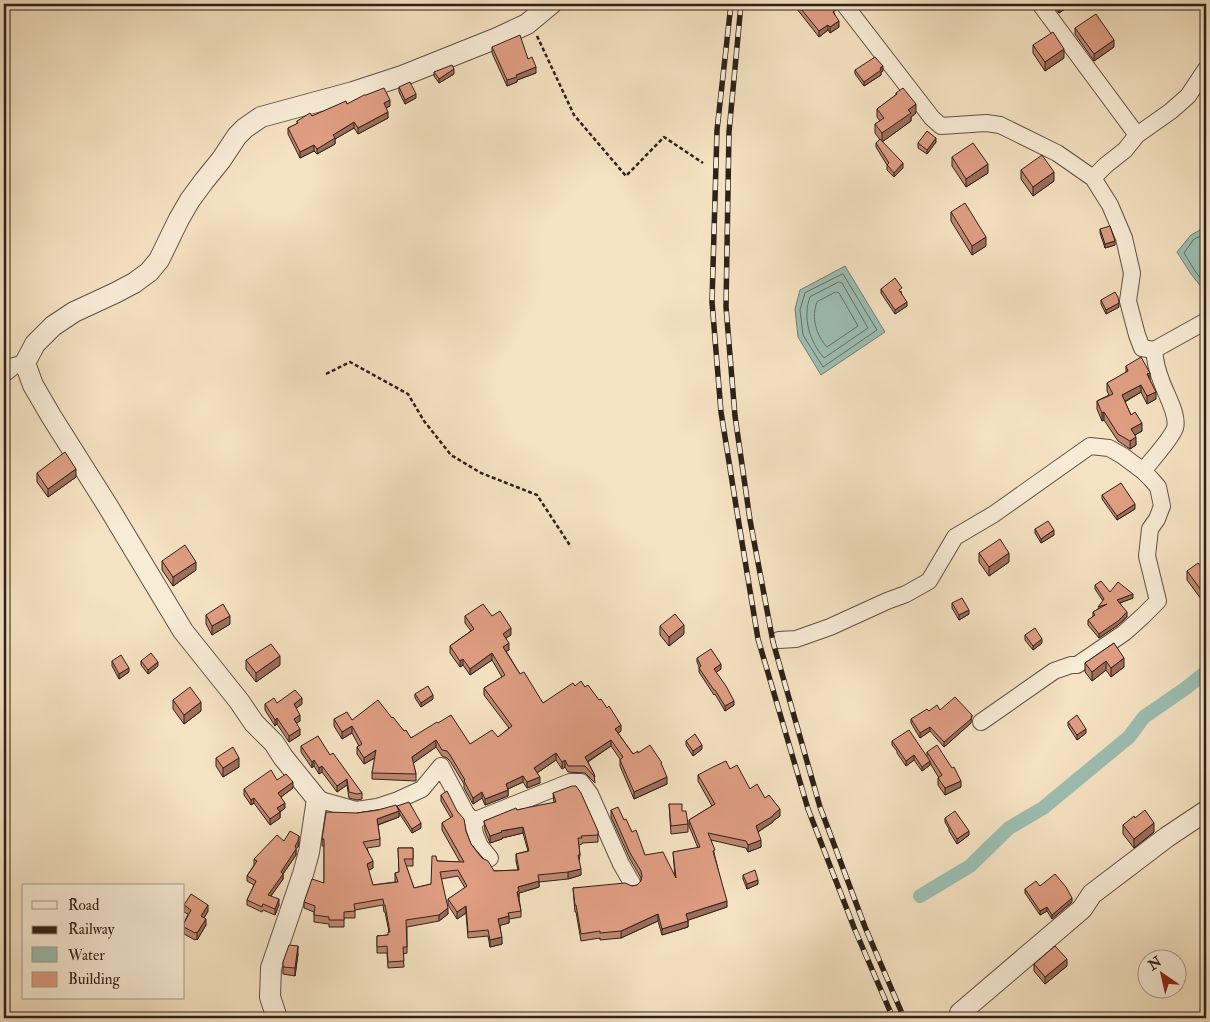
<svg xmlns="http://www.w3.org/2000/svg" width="1210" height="1022" viewBox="0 0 1210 1022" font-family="'IM FELL Double Pica',serif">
  <rect width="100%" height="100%" fill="#f5e2c2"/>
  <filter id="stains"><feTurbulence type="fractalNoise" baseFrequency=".004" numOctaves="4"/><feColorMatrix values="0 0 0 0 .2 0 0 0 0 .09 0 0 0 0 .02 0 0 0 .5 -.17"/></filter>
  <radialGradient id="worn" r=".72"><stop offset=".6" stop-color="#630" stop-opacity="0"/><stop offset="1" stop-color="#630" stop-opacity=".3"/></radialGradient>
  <path fill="#9cbeb2" stroke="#707f75" d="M1206 224V293L1191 274 1177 252 1191 235 1200 230Z
    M845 266 885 332 821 375 798 337 795 309 800 290Z"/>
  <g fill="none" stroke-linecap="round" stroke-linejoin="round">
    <path stroke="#666f66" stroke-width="1" d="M1206 231 1203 235 1194 239 1184 253 1195 271 1206 285
      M843 274 877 330 823 367 803 335 800 310 805 293Z
      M839 282 842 283 868 328 824 358C810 342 802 318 810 297Z
      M836 292 839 293 858 326 827 347C816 335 811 317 817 302Z"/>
    <path stroke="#9cbeb2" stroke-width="14" d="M920 896 970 866 1009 828 1043 808 1129 737 1144 717 1186 688 1206 672"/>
    <defs>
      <path id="minor" d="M844 4 932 118 941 126 986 123 1000 125 1057 153 1093 178 1110 205 1124 238 1132 273 1128 301 1137 335 1142 348 1154 350 1206 321
        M1040 4 1137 135
        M1093 178 1106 165 1125 150 1137 135 1171 111 1188 96 1206 69
        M4 374 14 366 25 363
        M1143 471C1150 462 1172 438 1175 428 1179 415 1165 393 1161 380 1157 370 1155 360 1154 350
        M779 640 796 639 830 627 887 601 906 594 929 581 955 537 994 514 1090 446 1109 448 1123 456 1143 471 1151 479 1158 487 1162 506 1157 519 1150 529 1147 556 1158 601 1143 616 1124 633 1077 665H1071L1054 671 981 722
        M317 799 356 810 377 807 398 800 422 789 441 766 466 813 473 821 475 834 480 846 490 858
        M473 821 570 782H581L590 794 621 864 632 883"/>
      <path id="tertiary" d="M960 1013 1082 909 1092 894 1167 837 1206 811
        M277 1018 270 997 271 968 303 874 309 852 317 799 283 757 274 743 254 723 239 701 183 631 109 508 51 416 33 385 25 363 35 344 53 326 74 312 115 293 134 283 149 272 159 260 179 219 190 200 204 181 221 160 237 136 245 128 261 117 353 92 402 76 497 38 527 24 551 4"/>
    </defs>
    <use href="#minor" stroke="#605044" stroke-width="18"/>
    <use href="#tertiary" stroke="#605044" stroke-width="22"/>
    <path stroke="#2f201a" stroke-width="2.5" stroke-dasharray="4 2.5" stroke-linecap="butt" d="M537 36 574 115 626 176 664 137 703 163
      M326 374 350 362 408 394 424 421 451 455 481 473 537 495 571 547"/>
    <use href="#minor" stroke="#f8ecd7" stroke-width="16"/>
    <use href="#tertiary" stroke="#f8ecd7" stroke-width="20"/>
    <defs>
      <path id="rail" d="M731 4 717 130 712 302 721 412 738 518 758 639 808 809 855 930 893 1018
        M741 4 729 132 726 307 735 416 750 520 773 642 820 807 865 927 904 1018"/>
    </defs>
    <use href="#rail" stroke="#2f201a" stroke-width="5.5"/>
    <use href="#rail" stroke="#f8ecd7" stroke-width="4" stroke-dasharray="11" stroke-linecap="butt"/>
  </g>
  <path fill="#c08770" stroke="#2f201a" d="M793 4H831L839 27 830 33 828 30 819 37Z
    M1052 4H1072L1059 13Z
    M1075 28 1114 47 1094 61 1075 34Z
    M1033 45 1064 58 1045 71 1033 53Z
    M492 47 528 59 536 73 517 80V82L507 86 492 53Z
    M855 70 883 71 881 72V75L864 86 855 74Z
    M434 72 454 74 439 83 434 76Z
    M399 87 416 98 405 104 399 92Z
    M896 93 916 113 911 117V121L882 142 903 168 894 177 887 170V165L876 147V143L881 141 875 133V124L880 121 877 117V109L896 95Z
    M347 104 390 106 386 108 388 118 358 134 354 128 335 139V144L317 154 314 151 300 158 288 134V128L297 124V121Z
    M936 142 927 154 918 148V143Z
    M952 157 988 173 966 187 952 166Z
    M1021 170 1054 181 1033 196 1021 179Z
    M951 212 986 246 972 255 951 221Z
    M1100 229 1115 245 1105 248 1100 233Z
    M881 289 902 292 901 293 907 306 895 314 881 293Z
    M1101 300 1119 307 1106 314 1101 304Z
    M1126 366 1150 380 1156 399 1147 404 1141 392 1125 402 1131 415 1142 431 1135 435 1136 445 1130 449 1118 441 1104 420 1102 421 1097 409V401L1109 395 1107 391V383L1126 373Z
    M37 473 76 477 48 497 37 482Z
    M1102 495 1135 509 1117 520 1102 499Z
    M1035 529 1054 535 1041 543 1035 533Z
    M979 553 1009 562 989 576 979 562Z
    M162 561 196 570 173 586 162 570Z
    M1187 571 1206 573 1201 599 1187 580Z
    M1095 585 1110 592 1133 598 1120 603 1127 617 1118 625 1099 638 1088 625V620L1093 617V612L1098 609 1103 601 1095 589Z
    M952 603 969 614 959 620 952 608Z
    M206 615 230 624 212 635 206 624Z
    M465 616H492L511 635 506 638 509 650 506 651 520 674 543 703 575 686 585 687 621 731 618 733 633 754 638 753 662 766 667 784 634 799 620 766V759L611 746 588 762 594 774 595 783 585 773 568 772 565 767 562 769 556 760 537 773 540 783 527 788 523 782 508 789V796L485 805 482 798 473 804 464 788V784L450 761 447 758 442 756 436 747 413 763 416 774V781L372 779V773L375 758 364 764 357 754V747L359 746 352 733 342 739 334 726V719L352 720 392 718 404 731 411 738 438 723 470 744 498 737 509 728 484 695V688L502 677 492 660 470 675 463 665 460 667 450 653V646L471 631 465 623Z
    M660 626 684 634 669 646 660 635Z
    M1025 635 1042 643 1033 650 1025 640Z
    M1114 643 1124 667 1111 677 1106 670 1092 681 1085 672V663Z
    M697 658 721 669 716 672 734 705 725 711 715 694 714 695 699 672V667L697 662Z
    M246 660 280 665 256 682 246 669Z
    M112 661 129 672 119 679 112 666Z
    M141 661 158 666 148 674 141 665Z
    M415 694 433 699 421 707 415 698Z
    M173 700 201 711 184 724 173 709Z
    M277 703 302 704 296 708 300 721 296 723 300 735 289 742 277 724 275 726 265 710V704Z
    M940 710 971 723 944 747 930 731 920 738 911 723V719L929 711Z
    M1068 722 1086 733 1077 740 1068 726Z
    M686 741 702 749 693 756 686 745Z
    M892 741 927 756V752L961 787 945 795 938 785V778H939L930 763V765L922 771 914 760 906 766 897 753V751L892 745Z
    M301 746 330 755 362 793V799L357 800 349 798 347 785 337 792 322 772 319 774 314 766 312 768 301 752Z
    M216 758 239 767 223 777 216 766Z
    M730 769 750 789 765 798 780 816 773 821V822L758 832 761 847 748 852 746 848 711 840 727 907 688 920V927L662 935 658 921 621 938 600 940V938L581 941 576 912H575L573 888 632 886 637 885 641 881V878L630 859 611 817V810L632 832 645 855 675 877 673 852 698 848 689 826V820L712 806 698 781V775Z
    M277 780 293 788 281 797 285 808 280 812V818L270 825 254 803 251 805 244 795V789Z
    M553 793 598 831V842L582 843V844L579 845 580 855 579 861 581 875 568 879 539 882V887L519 893V898L521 911V917L509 919V923L500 925 502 944 490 947 488 936 468 938 466 913 457 919 448 905V899L465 888 458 876 441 879 448 914 439 921 407 927V953L403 954 404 967 388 968 387 953H377V936L388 935 389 932 385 912H384L383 905 355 910V918H344V927H329V924L314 922V912L304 908V902L324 883V846H322V839L357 813 397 807 421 828 412 833 399 813V817L378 825 380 839V846L367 848 373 868 368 870 373 885 395 882V873L399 872 398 848H413V866H406L414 888 431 884 437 861 460 862 442 830V823L451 818 441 801V795L466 831 471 844 494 871 518 870 516 861V854L528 851 523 833 502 838V839L490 843 485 831 484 821 517 810 554 803Z
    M669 804 682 811 688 824V832L671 834Z
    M945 818 969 835 957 844 949 831V829L945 822Z
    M1135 818 1154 832 1134 848 1123 834V825Z
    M284 841 299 842 298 847 296 849V855L283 874V879L271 896 279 905 275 915 263 910 262 912 247 905V900L254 885 247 881V876L254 865V859Z
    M743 875 758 884 747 889 743 879Z
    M1040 886 1072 902 1052 919 1047 911 1040 915 1025 893V889Z
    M184 905 208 911 204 918 206 925 197 940 196 939 195 940 184 934V923L188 914 184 912Z
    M298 954 295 976 283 974V962Z
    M1034 964 1067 966 1045 984 1034 971Z"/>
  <path fill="#9c6e5b" stroke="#2f201a" d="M1059 4H1072L1059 13Z
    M839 21V27L830 33V27Z
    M828 25V30L819 37V31Z
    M1114 40V47L1094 61V54Z
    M1064 49V58L1045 71V62Z
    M883 66V71L881 72V75L864 86V82Z
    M536 67V73L517 80V82L507 86V80L516 75Z
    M454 69V74L439 83V79Z
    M416 94V98L405 104V100Z
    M390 100V106L384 109V103Z
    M916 104V113L911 117V121L882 142V133L908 110Z
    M388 112V118L358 134V128Z
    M354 122V128L335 139V144L317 154V149L333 135Z
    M936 138V142L927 154V150Z
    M314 145V151L300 158V152Z
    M903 163V168L894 177V173Z
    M988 164V173L966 187V179Z
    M1054 172V181L1033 196V187Z
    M986 237V246L972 255V246Z
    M1115 241V245L1105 248V244Z
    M907 302V306L895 314V310Z
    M1119 303V307L1106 314V310Z
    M1150 373V380L1147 374Z
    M1141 385V392L1122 403V395Z
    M1156 392V399L1147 404V396Z
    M1104 412V420L1102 421V413Z
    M1142 423V431L1131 437V429Z
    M1136 437V445L1130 449V441Z
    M76 469V477L48 497V489Z
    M1135 504V509L1117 520V516Z
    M1054 530V535L1041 543V539Z
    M1009 553V562L989 576V567Z
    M196 562V570L173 586V577Z
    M1206 586V595L1201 599V590Z
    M1133 594V598L1117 604V600Z
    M969 610V614L959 620V615Z
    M1127 612V617L1118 625 1099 638V634Z
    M230 616V624L212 635V626Z
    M684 625V634L669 646V637Z
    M511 628V635L503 640V634Z
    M1042 639V643L1033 650V646Z
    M509 643V650L503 653V647Z
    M492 653V660L470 675V669Z
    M280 656V665L256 682V673Z
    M1124 658V667L1111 677V668Z
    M463 659V665L460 667V661Z
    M1106 661V670L1092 681V672Z
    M158 662V666L148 674V670Z
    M721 664V669L714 674V669Z
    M129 668V672L119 679V674Z
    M433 695V699L421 707V703Z
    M302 698V704L294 710V704Z
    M734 701V705L725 711V706Z
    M201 702V711L184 724V715Z
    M300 715V721L294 725V719Z
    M972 715 971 723 944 747V742Z
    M277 718V724L275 726V720Z
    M621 725V731L615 735V729Z
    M352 726V733L342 739V732Z
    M930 727V731L920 738V733Z
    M300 729V735L289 742V736Z
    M1086 729V733L1077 740V735Z
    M436 740V747L412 764V757Z
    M611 740V746L585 763V757Z
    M702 745V749L693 756V751Z
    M376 750V757L364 764V758Z
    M556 753V760L534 775V768Z
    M914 755V760L906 766V761Z
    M239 758V767L223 777V768Z
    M314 760V766L312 768V762Z
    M565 760V767L562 769V762Z
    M930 761V765L922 771V767Z
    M322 766V772L319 774V768Z
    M523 776V782L506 790V784Z
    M540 777V783L527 788V782Z
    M667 777V784L634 799V792Z
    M347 779V785L337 792V786Z
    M961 781V787L945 795V788Z
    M293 782V788L278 799V793Z
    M508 790V796L485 805V799Z
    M482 792V798L473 804V798Z
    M254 798V803L251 805V800Z
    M285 803V808L277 814V808Z
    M780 809V816L773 821V822L756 833V826Z
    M399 811V817L377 825V819Z
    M280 812V818L270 825V819Z
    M421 823V828L412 833V829Z
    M1154 823V832L1134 848V839Z
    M523 827V833L502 838V839L490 843V836L501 831Z
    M969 831V835L957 844V839Z
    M299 836V842L298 847 296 849V855L283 874V879L268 900V895L281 872Z
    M761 840V847L748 852V845Z
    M373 861V868L367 871V864Z
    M581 869V875L568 879V872Z
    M758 880V884L747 889V884Z
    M539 881V887L519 893V898H517L518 887Z
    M1072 898V902L1052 919V915Z
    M279 899V905L275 915V909Z
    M727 901V907L686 921V914Z
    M208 905V911L201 923V916Z
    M466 906V913L457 919V912Z
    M1047 907V911L1040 915V911Z
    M448 908V914L439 921V915Z
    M658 914V921L621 938V931Z
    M509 916V923L498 926V919Z
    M206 919V925L197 940V933Z
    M688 921V927L662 935V929Z
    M502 937V944L490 947V940Z
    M298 946V954L295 976V968Z
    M1067 959V966L1045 984V977Z"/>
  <path fill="#df9d82" stroke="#2f201a" d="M797 4H831L836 10 833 12 839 21 830 27 828 25 819 31Z
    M1096 14 1114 40 1094 54 1075 28Z
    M1053 32 1064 49 1045 62 1033 45Z
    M520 35 528 59 532 57 536 67 516 75 517 77 507 80 492 47Z
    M875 57 883 66 880 68 881 70 864 82 855 70Z
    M452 65 454 69 439 79 434 72Z
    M410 82 416 94 405 100 399 87Z
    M384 88 390 100 384 103 388 112 358 128 354 122 333 135 335 138 317 149 314 145 300 152 288 128 298 123 297 121 310 113 312 116 346 101 347 104 364 95H366Z
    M903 88 916 104 908 110 911 113 882 133 875 124 884 118 877 109 897 94 896 93Z
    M927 131 936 138 927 150 918 143Z
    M880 139 903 163 894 173 887 165 889 163 876 143Z
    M973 143 988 164 966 179 952 157Z
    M1042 155 1054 172 1033 187 1021 170Z
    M965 203 986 237 972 246 951 212Z
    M1110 226 1115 241 1105 244 1100 229Z
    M895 278 902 288 899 290 907 302 895 310 881 289Z
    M1115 292 1118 297 1119 303 1106 310 1101 300Z
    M1141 357 1150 373 1147 374 1156 392 1147 396 1141 385 1122 395 1131 415 1135 412 1142 423 1131 429 1136 437 1130 441 1118 434 1104 412 1102 413 1097 401 1113 394 1107 383 1128 371 1126 366Z
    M65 452 76 469 48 489 37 473Z
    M1121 483 1135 504 1117 516 1102 495Z
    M1048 521 1054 530 1041 539 1035 529Z
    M1000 539 1009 553 989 567 979 553Z
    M185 545 196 562 173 577 162 561Z
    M1198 563 1206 573V586L1201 590 1187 571Z
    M1101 581 1110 592 1118 582 1133 594 1117 600 1127 612 1118 621 1099 634 1088 620 1095 615 1093 612 1107 604 1098 607 1104 599 1095 585Z
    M962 598 969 610 959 615 952 603Z
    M223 604 230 616 212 626 206 615Z
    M483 604 492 616 500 611 511 628 503 634 509 643 503 647 520 674 524 672 543 703 573 683 575 686 581 681 585 687 588 685 599 700 601 699 607 708 609 706 621 725 615 729 633 754 638 751V753L650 745 662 763H661L667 777 634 792 620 760 623 757 611 740 585 757 594 774 595 777 585 766H568L565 760 562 762 556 753 534 768 540 777 527 782 523 776 506 784 508 790 485 799 482 792 473 798 464 781 465 780 450 755 447 751 442 750 436 740 412 757 416 774 372 773 376 750 364 758 357 747 362 744 352 726 342 732 334 719 347 712 352 720 378 700 392 718 393 717 404 731 406 730 411 738 437 722 438 723 451 715 470 744 492 730 498 737 512 726 484 688 505 675 492 653 470 669 463 659 460 661 450 646 474 629 465 616Z
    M675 614 684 625 669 637 660 626Z
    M1035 628 1042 639 1033 646 1025 635Z
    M1114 643 1124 658 1111 668 1106 661 1092 672 1085 663Z
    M271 644 280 656 256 673 246 660Z
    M711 649 721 664 714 669 726 686 734 701 725 706 715 690H714L699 668 701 666 697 658Z
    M151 653 158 662 148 670 141 661Z
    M121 655 129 668 119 674 112 661Z
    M428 686 433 695 421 703 415 694Z
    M190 687 201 702 184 715 173 700Z
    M295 690 302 698 294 704 300 715 294 719 300 729 289 736 277 718 275 720 265 704 274 698 277 703Z
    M955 697 972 715 971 719 944 742 930 727 920 733 911 719 927 709 929 711 937 705 940 710Z
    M1077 715 1086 729 1077 735 1068 722Z
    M909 730 930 761 922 767 914 755 906 761 897 748 892 741Z
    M695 734 702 745 693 751 686 741Z
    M318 736 330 755 333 753 362 793 357 794 349 792 347 779 337 786 322 766 319 768 314 760 312 762 301 746Z
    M937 745 952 768 954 767 961 781 945 788 938 778 942 775 927 752Z
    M233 747 239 758 223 768 216 758Z
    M726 761 730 769 737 765 750 789 757 784 765 798 769 795 780 809 773 815V816L756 826 761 840 748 845 746 841 708 833 715 850 713 851 727 901 686 914 688 921 662 929 658 914 621 931 600 933V931L581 934 576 905H575L573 888 625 883 632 886 637 885 641 881 642 876 641 871 630 853 611 810 618 807 624 820 626 819 632 832 636 830 645 855 663 852 676 878 673 852 700 847 689 820 715 804 698 775 713 767Z
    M271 770 277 780 286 774 293 782 278 793 285 803 277 808 280 812 270 819 254 798 251 800 244 789Z
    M572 786H576L581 793 598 831V835L581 836 582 838H578L580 855H578L581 869 568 872 538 875 539 881 518 887 519 891 517 892 521 911 508 913 509 916 498 919 502 937 490 940 488 930 468 932 466 906 457 912 448 899 467 886 458 870 440 872 448 908 439 915 406 920 407 947H403L404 961 388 962 387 946 377 947V936L388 935V932H390L385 905H384L383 899 354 904 355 911 344 912V920H329V917L314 915 315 906 304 902 312 879 324 883V839H322L326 812 357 813 378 810 396 805 399 811 377 819 380 839 363 842 373 861 367 864 373 885 398 882 395 873 399 872 398 848H413V859H404L414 888 431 884 432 856H436L437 861 464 862 442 823 453 816 441 795 447 791 457 811 464 819 466 831 471 844 482 858 488 861 494 871 519 870 516 854 529 851 523 827 501 831 502 832 490 836 485 825 484 821 516 808 517 810 530 807 556 802 553 793Z
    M409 802 421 823 412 829 397 806Z
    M669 804H682V811H686L688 824 671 826Z
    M1145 810 1154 823 1134 839 1123 825 1134 816 1135 818Z
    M955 811 969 831 957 839 949 826 945 818Z
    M290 831 299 836 298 841 295 846 296 848V849L281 872 283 874 268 895 279 899 275 909 263 904 262 907 247 900 256 881 247 876 257 861 254 859 277 835 284 841Z
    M755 870 758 880 747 884 743 875Z
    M1055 874 1066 887 1072 898 1052 915 1047 907 1040 911 1025 889 1036 881 1040 886Z
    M191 894 208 905 201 916 206 919 197 933 196 932 195 933 184 927V923L191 910 184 905Z
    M289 945 298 946 295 968 283 967V962Z
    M1055 946 1067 959 1045 977 1034 964Z"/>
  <rect width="1210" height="1022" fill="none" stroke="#f5e2c2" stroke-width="20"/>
  <rect x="5" y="5" width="1200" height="1012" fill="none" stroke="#2f201a" stroke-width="2.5"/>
  <rect x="10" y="10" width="1190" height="1002" fill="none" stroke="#2f201a"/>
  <rect x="22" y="884" width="162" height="115" fill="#f8ecd7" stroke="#a89a8b"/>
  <rect x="32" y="901" width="25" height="8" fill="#f8ecd7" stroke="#a89a8b"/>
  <text x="68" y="910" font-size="15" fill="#2f201a">Road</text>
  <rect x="32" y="926" width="25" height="8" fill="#2f201a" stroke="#a89a8b"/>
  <text x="68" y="934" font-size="15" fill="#2f201a">Railway</text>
  <rect x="32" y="947" width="25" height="15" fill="#9cbeb2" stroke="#a89a8b"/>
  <text x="68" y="960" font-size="15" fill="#2f201a">Water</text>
  <rect x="32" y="972" width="25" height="15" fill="#df9d82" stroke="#a89a8b"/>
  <text x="68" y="984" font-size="15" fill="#2f201a">Building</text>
  <g transform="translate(1162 974) rotate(326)"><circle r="24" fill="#f8ecd7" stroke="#a89a8b"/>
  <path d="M0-4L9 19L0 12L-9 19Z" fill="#8f2418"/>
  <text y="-8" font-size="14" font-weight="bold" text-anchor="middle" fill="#2f201a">N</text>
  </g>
  <rect width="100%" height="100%" filter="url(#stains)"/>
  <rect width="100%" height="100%" fill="url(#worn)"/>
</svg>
